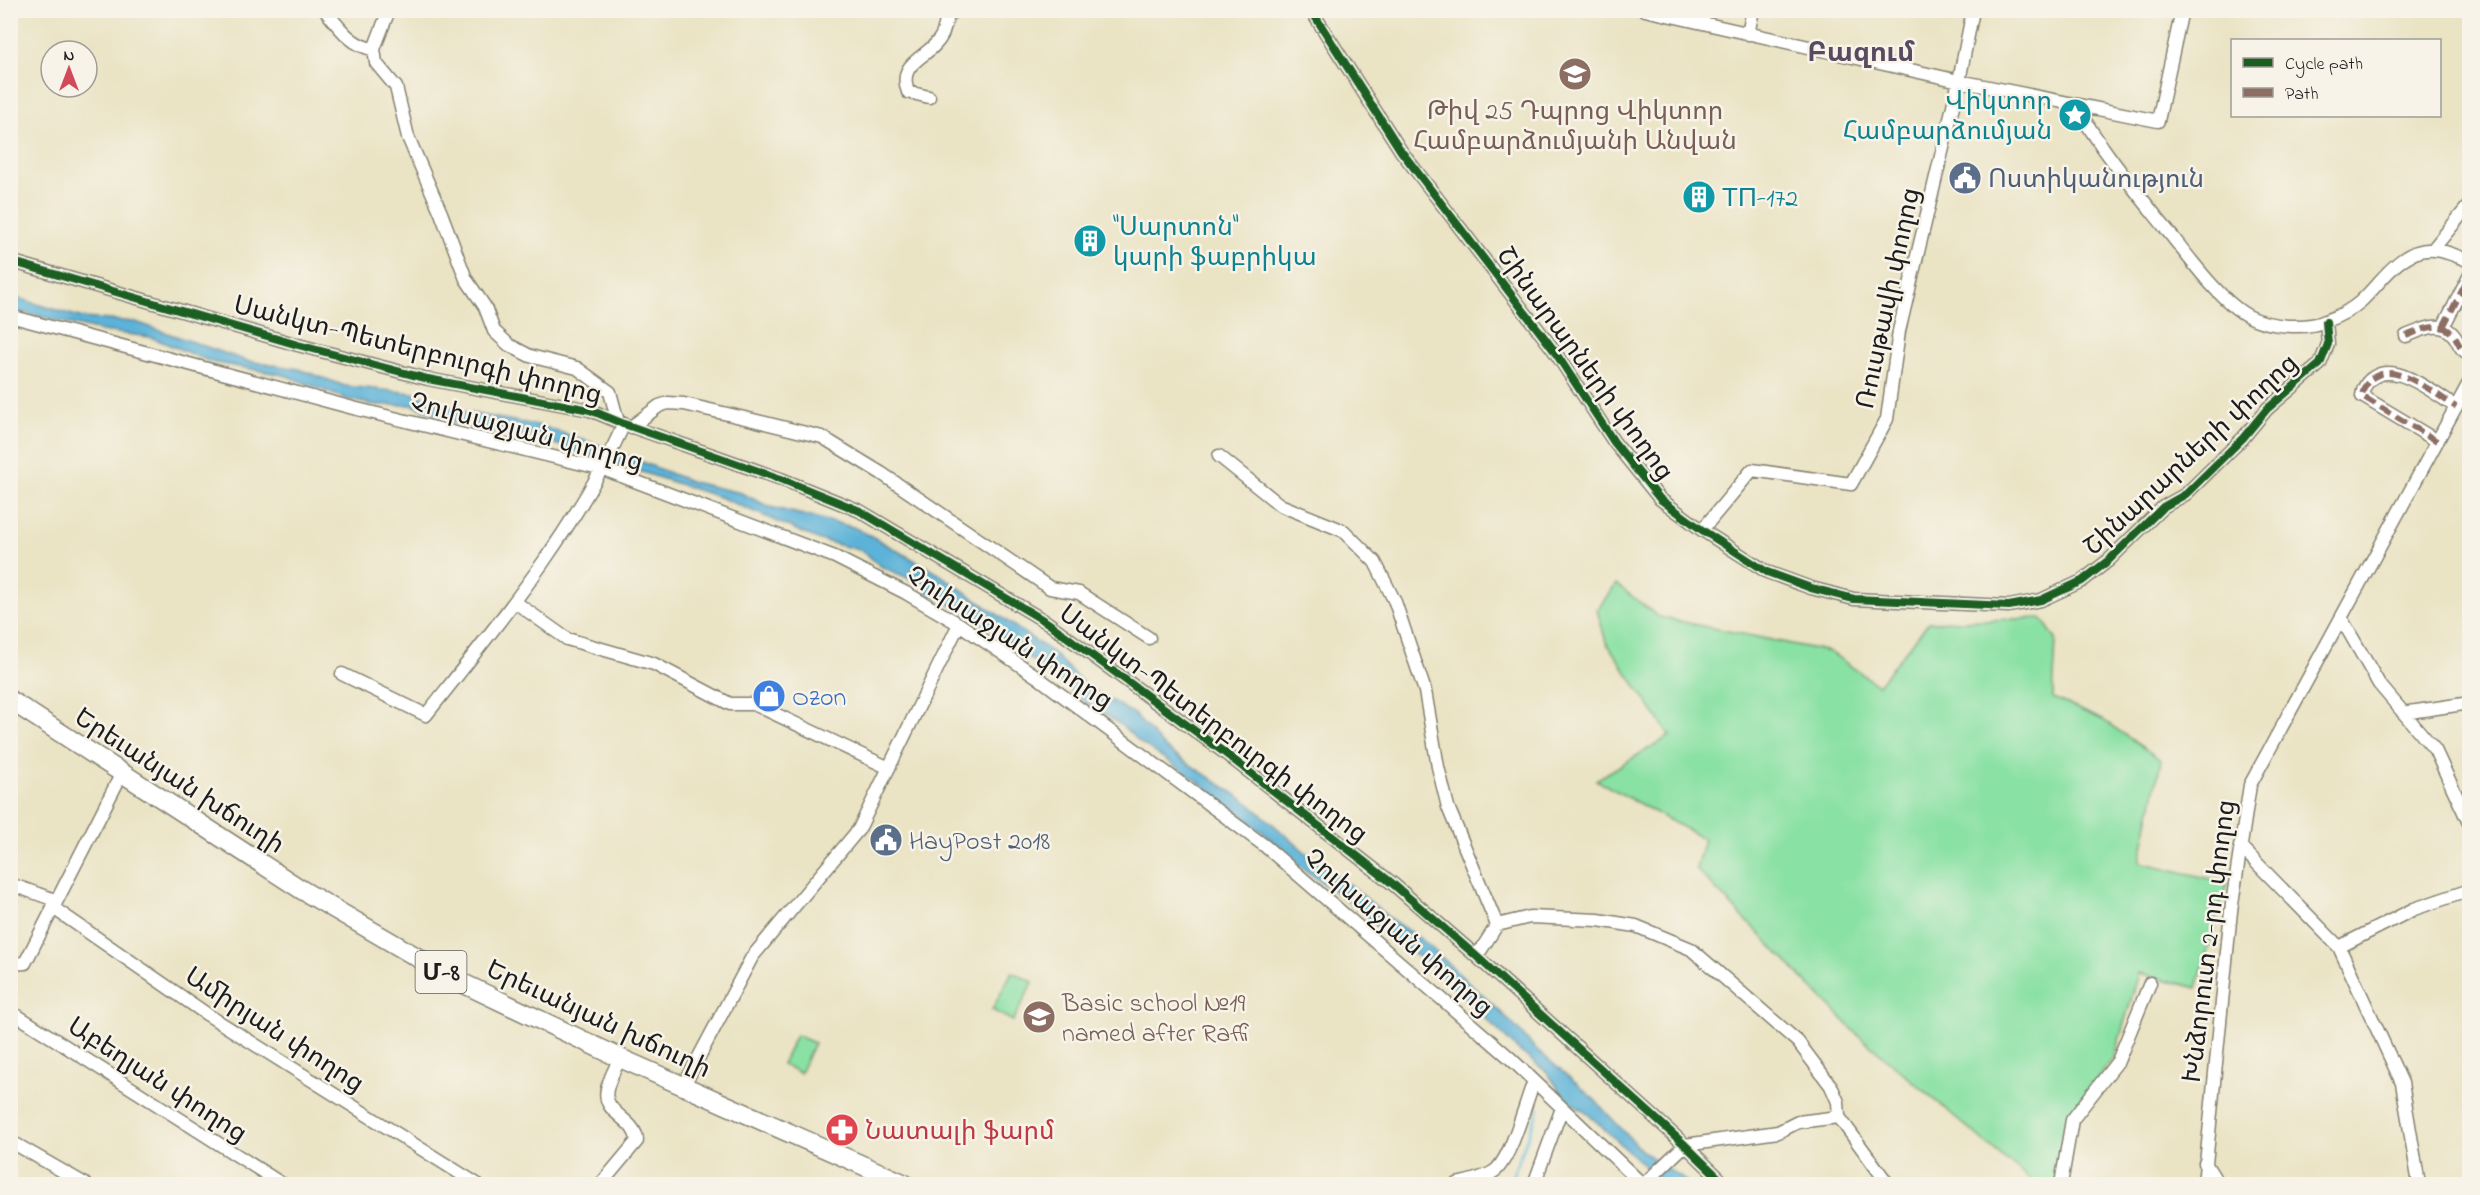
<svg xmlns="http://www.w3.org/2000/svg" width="2480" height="1195" viewBox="0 0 2480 1195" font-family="'Indie Flower','Noto Sans Armenian',sans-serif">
  <rect width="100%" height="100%" fill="#f7f3e8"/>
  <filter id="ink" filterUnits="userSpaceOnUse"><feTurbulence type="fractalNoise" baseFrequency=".0167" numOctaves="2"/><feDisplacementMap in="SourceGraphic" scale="12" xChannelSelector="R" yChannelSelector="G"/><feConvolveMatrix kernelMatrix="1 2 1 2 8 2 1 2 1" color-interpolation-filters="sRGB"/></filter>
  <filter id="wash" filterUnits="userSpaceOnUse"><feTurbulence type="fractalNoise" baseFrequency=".008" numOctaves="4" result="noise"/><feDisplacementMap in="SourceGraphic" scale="24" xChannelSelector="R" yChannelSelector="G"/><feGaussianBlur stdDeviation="1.35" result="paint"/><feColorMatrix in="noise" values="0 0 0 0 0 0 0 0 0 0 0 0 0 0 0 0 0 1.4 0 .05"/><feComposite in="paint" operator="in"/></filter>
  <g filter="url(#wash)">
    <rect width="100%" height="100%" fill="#eae3c4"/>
    <path fill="#8ae1a4" stroke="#537e60" stroke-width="1.5" d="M1616 584 1659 617 1830 652 1878 685 1929 622 2041 618 2056 639 2053 698 2103 720 2161 760 2140 862 2227 883 2197 988 2139 973 2114 1057 2067 1119 2057 1184H2035L1860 1037 1696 869 1704 839 1596 780 1670 736 1606 642 1597 610Z
      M1012 972 1033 982 1013 1021 992 1010Z
      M796 1035 814 1043 800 1073 782 1064Z"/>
    <path fill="#5bb2d8" stroke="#3c677a" stroke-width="1.5" d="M11 296 83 318 136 322 247 361 299 369 345 386 413 393 464 412 541 426 599 445 692 482 741 493 770 507 853 527 873 537 939 574 1053 653 1085 685 1134 714 1166 749 1246 801 1311 857 1355 889 1389 918 1425 942 1506 1017 1535 1048 1593 1098 1641 1150 1690 1184H1664L1589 1115 1571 1102 1559 1090 1548 1073 1519 1051 1428 962 1389 940 1363 912 1291 860 1267 836 1196 780 1141 743 1121 725 1077 697 1052 675 977 619 931 595 910 579 880 566 863 551 820 540 722 498 555 444 528 436 484 432 455 423 413 405H374L346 399 284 375 211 362 150 337 101 331 11 310Z"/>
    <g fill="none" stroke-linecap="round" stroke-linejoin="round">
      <path stroke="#5bb2d8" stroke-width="3" d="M1506 1184 1512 1177 1539 1108"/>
    </g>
  </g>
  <g filter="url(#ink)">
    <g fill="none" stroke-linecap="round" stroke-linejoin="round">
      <defs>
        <path id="minor" d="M325 10C338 26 352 47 374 49
          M389 10 374 49 376 63 396 87 408 137 441 213 466 279 485 307 494 331 509 345 530 356 577 368 610 392 618 422
          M1311 10 1401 151 1553 349 1614 442 1660 499 1702 530 1767 572 1811 588 1854 599 2009 606 2041 600 2082 581 2109 560 2163 507 2186 494 2243 438 2267 409 2320 364 2328 344 2326 322
          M1645 10 1959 81 2158 121 2182 10
          M1748 34 1753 10
          M929 97 908 92C896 60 931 58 942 35 946 26 944 17 955 10
          M2076 106C2102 151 2135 190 2167 230 2188 256 2220 301 2248 316 2269 327 2307 330 2328 320 2339 316 2351 310 2360 302 2381 283 2402 246 2435 250 2447 251 2458 257 2470 261
          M2433 249 2470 204
          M10 261 298 345 428 379 590 410 624 424 781 479 860 511 1048 623 1225 753 1393 884 1475 955 1685 1145 1725 1184
          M10 316 353 408 603 469 835 557 906 593 959 624 1036 676 1265 846 1510 1058 1642 1184
          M2443 327 2470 275
          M2406 336C2422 330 2442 318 2455 337 2460 345 2460 350 2470 354
          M631 427 659 406 668 403 684 404 749 419 822 437 881 473 1050 588 1079 593 1149 638
          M2437 441 2362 396C2363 388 2367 381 2374 377 2397 362 2435 394 2456 407
          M1219 456 1280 505 1344 531 1375 562 1395 602 1425 691 1438 767 1448 807 1497 925
          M1702 530 1752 470 1851 484 1887 419 1899 331 1959 81 1973 10
          M515 602 567 639 654 664 730 704H754L889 768
          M2341 618 2379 684 2435 750 2470 825
          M342 674 426 715C498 624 576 530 624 424
          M2403 713 2470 703
          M2240 846 2339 947 2402 1083 2419 1184
          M10 884 55 900
          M52 907 208 1015 477 1184
          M2339 947 2414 909 2470 890
          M1477 956 1497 925 1530 917 1598 920 1636 926 1691 949 1798 1042 1831 1086 1838 1102 1839 1117
          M10 964 25 963 122 773
          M10 1011 282 1184
          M684 1085 752 957 859 829 959 624
          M10 1141 85 1184
          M2205 1163 2218 1184
          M601 1184 637 1141C637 1119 601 1114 607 1089 609 1079 616 1067 620 1058
          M1457 1184C1469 1181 1487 1178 1497 1169 1513 1152 1525 1104 1534 1081
          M1534 1184 1562 1108
          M1644 1184 1685 1145 1778 1132 1798 1122 1839 1117 1888 1184
          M2061 1184 2072 1120 2118 1061 2150 983
          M2204 1184 2231 911 2250 785 2470 381"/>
        <path id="highway" d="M10 700 302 890 456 980 620 1058 905 1184"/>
      </defs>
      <use href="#minor" stroke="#838070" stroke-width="15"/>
      <use href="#highway" stroke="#838070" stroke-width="21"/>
      <use href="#minor" stroke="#fff" stroke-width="12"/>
      <use href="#highway" stroke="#fff" stroke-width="18"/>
      <path stroke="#8d6e63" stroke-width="6" stroke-dasharray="12 6" stroke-linecap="butt" d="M1295 10 1317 21
        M2443 327 2470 275
        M2406 336C2422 330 2442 318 2455 337 2460 345 2460 350 2470 354
        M2437 441 2362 396C2363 388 2367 381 2374 377 2397 362 2435 394 2456 407"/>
      <defs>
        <path id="cycleway" d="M1311 10 1401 151 1553 349 1614 442 1660 499 1702 530 1767 572 1811 588 1854 599 2009 606 2041 600 2082 581 2109 560 2163 507 2186 494 2243 438 2267 409 2320 364 2328 344 2326 322
          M10 261 298 345 428 379 590 410 624 424 781 479 860 511 1048 623 1225 753 1393 884 1475 955 1685 1145 1725 1184"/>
      </defs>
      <use href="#cycleway" stroke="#f7f3e8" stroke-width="11"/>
      <use href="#cycleway" stroke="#1b5e20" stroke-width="8"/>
    </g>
  </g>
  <defs>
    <symbol id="school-disc" viewBox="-11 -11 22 22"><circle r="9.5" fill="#8d6e63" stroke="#f7f3e8"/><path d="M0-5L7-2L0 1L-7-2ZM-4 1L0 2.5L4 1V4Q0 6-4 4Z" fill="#fff"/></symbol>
    <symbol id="sight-disc" viewBox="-11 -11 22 22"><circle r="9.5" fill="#0f9aa8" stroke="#f7f3e8"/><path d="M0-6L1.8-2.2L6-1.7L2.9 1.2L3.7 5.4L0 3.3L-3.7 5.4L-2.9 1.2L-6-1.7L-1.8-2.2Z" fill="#fff"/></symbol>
    <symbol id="civic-disc" viewBox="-11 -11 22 22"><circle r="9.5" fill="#5c6f8a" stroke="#f7f3e8"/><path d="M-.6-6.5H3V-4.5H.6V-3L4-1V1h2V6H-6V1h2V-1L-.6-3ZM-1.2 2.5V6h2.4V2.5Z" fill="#fff"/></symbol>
    <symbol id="building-disc" viewBox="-11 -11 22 22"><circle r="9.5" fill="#0f9aa8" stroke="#f7f3e8"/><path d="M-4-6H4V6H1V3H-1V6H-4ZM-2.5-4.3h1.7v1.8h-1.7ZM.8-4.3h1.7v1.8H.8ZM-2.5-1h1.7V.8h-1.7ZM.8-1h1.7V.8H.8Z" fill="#fff"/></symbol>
    <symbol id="shop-disc" viewBox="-11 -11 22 22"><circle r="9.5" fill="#3f7fe0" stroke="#f7f3e8"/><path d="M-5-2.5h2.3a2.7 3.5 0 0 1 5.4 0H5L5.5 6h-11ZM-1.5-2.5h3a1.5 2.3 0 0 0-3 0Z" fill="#fff"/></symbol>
    <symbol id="pharmacy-disc" viewBox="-11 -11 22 22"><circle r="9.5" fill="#e0444e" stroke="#f7f3e8"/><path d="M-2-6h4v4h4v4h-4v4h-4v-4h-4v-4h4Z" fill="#fff"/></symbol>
  </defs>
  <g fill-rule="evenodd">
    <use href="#school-disc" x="1556" y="55" width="38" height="38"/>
    <use href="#sight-disc" x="2056" y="96" width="38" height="38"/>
    <use href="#civic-disc" x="1946" y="159" width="38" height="38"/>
    <use href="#building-disc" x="1680" y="178" width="38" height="38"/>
    <use href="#building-disc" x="1071" y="222" width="38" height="38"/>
    <use href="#shop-disc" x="750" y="677" width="38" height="38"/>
    <use href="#civic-disc" x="867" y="821" width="38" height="38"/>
    <use href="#school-disc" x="1020" y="998" width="38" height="38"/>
    <use href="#pharmacy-disc" x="823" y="1111" width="38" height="38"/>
  </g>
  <g text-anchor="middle" stroke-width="5" stroke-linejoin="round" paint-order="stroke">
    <rect fill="#f7f3e8" stroke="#5e5c59" stroke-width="1.5" x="415.5" y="951" width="51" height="42" rx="4.5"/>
    <g font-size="24" font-weight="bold" fill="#1c1c1c">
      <text x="441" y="980">Մ-8</text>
    </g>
    <g font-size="26" fill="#0d838f" stroke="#f7f3e8" text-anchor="start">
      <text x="2052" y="109" text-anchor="end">Վիկտոր<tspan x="2052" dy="30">Համբարձումյան</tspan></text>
      <text x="1722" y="206">ТП-172</text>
      <text x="1113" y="235">"Սարտոն"<tspan x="1113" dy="30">կարի ֆաբրիկա</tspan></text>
    </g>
    <g font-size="26" fill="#785e54" stroke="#f7f3e8">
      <text x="1575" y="119">Թիվ 25 Դպրոց Վիկտոր<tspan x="1575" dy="30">Համբարձումյանի Անվան</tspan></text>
      <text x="1062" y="1011" text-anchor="start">Basic school №19<tspan x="1062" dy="30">named after Raffi</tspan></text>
    </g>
    <g font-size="26" fill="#4e5e75" stroke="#f7f3e8" text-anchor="start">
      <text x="1988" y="187">Ոստիկանություն</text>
      <text x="909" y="849">HayPost 2018</text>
    </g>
    <g font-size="26" fill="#1c1c1c" stroke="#f7f3e8">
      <text transform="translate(1887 298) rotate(-78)" y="9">Ռուսթավի փողոց</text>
      <text transform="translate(418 349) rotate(14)" y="9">Սանկտ-Պետերբուրգի փողոց</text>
      <text transform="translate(1586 363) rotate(54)" y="9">Շինարարների փողոց</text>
      <text transform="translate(527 431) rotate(15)" y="9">Չուխաջյան փողոց</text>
      <text transform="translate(2190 454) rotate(-43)" y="9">Շինարարների փողոց</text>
      <text transform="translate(1010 637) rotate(33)" y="9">Չուխաջյան փողոց</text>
      <text transform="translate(1214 723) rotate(37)" y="9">Սանկտ-Պետերբուրգի փողոց</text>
      <text transform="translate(180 780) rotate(33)" y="9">Երեւանյան խճուղի</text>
      <text transform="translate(1399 932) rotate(41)" y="9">Չուխաջյան փողոց</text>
      <text transform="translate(2208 941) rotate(-83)" y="9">Խնձորուտ 2-րդ փողոց</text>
      <text transform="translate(599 1018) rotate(25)" y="9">Երեւանյան խճուղի</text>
      <text transform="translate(275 1029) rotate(33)" y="9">Ամիրյան փողոց</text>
      <text transform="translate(158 1079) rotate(33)" y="9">Աբեղյան փողոց</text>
    </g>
    <g font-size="26" fill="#366cbe" stroke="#f7f3e8" text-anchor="start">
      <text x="792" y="705">Ozon</text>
    </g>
    <g font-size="26" fill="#be3a42" stroke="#f7f3e8" text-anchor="start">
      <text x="865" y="1139">Նատալի ֆարմ</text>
    </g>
    <g font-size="27" font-weight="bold" fill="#564b60" stroke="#f7f3e8">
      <text x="1861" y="61">Բազում</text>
    </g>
  </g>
  <rect width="2480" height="1195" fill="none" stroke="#f7f3e8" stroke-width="36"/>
  <rect x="2231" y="39" width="210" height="78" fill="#f7f3e8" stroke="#9f9d96" stroke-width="1.5"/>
  <rect x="2243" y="58" width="30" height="9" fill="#1b5e20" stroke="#9f9d96" stroke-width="1.5"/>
  <text x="2285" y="69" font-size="18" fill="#1c1c1c">Cycle path</text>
  <rect x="2243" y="88" width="30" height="9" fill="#8d6e63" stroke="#9f9d96" stroke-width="1.5"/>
  <text x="2285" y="99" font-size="18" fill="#1c1c1c">Path</text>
  <g transform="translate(69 69)"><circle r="28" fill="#f7f3e8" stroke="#9f9d96" stroke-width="1.5"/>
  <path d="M0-4.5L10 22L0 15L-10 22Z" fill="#d1495b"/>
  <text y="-9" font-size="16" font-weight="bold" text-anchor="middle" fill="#1c1c1c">N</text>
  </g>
</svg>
